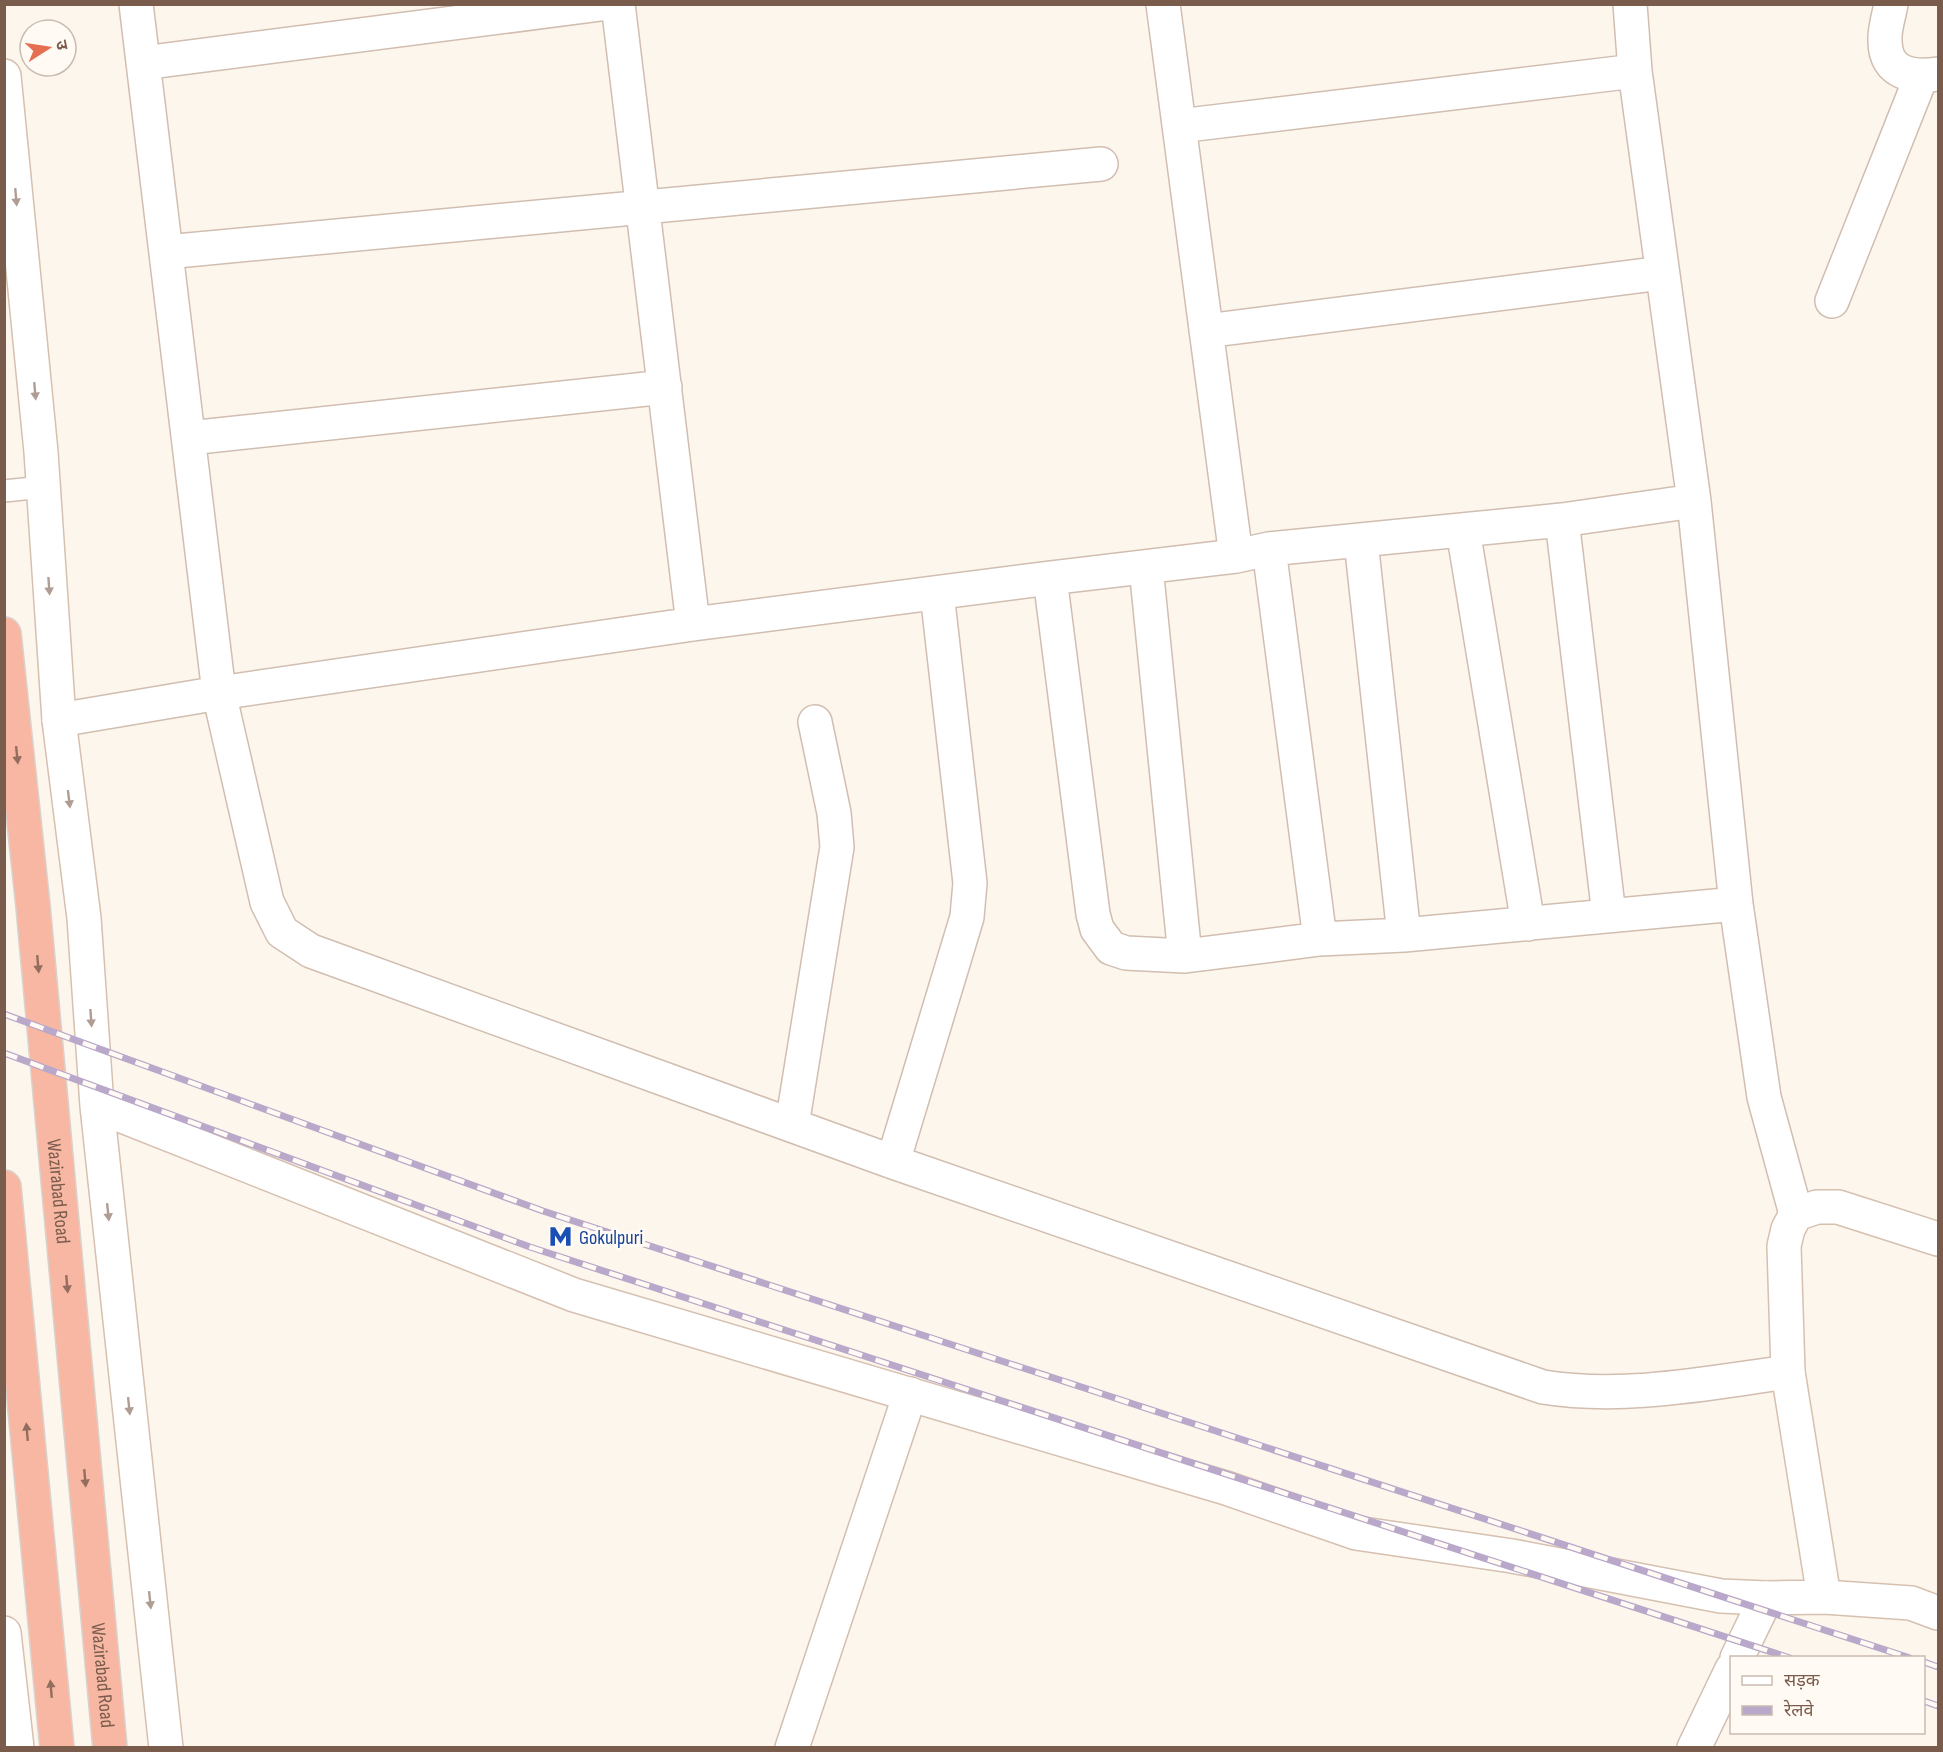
<svg xmlns="http://www.w3.org/2000/svg" width="1943" height="1752" viewBox="0 0 1943 1752" font-family="'Sofia Sans Condensed','Noto Sans Devanagari',sans-serif">
  <rect width="100%" height="100%" fill="#fdf6ec"/>
  <g fill="none" stroke-linecap="round" stroke-linejoin="round">
    <defs>
      <path id="lane" d="M4 491 43 487"/>
      <path id="street" d="M136 4 219 693 267 902 282 932 311 951 893 1162 1543 1387C1624 1400 1708 1383 1788 1372
        M618 4 693 624
        M1163 4 1236 556
        M1630 4 1635 71 1694 501 1736 904 1764 1097 1796 1214
        M1891 4C1889 16 1884 30 1885 41 1885 74 1913 78 1938 74
        M143 63 601 4
        M1179 126 1635 71
        M166 252 1101 164
        M1832 301 1921 77
        M1206 331 1662 273
        M189 438 665 387
        M1562 520 1609 915
        M1463 530 1528 924
        M1361 541 1404 935
        M1269 549 1320 939
        M1146 567 1185 956
        M1050 578 1093 914 1097 929 1111 948 1126 953 1185 956 1320 939 1404 935 1736 904
        M59 720 219 693 693 624 1050 578 1236 556 1269 549 1562 520 1694 501
        M792 1125 837 847 834 813 815 722
        M893 1162 967 917 970 883 937 593
        M1737 1658 1766 1598
        M792 1748 910 1394
        M1694 1748 1732 1669"/>
      <path id="secondary" d="M4 76 41 452 59 720 84 918 97 1106 166 1748
        M97 1106 574 1295 1226 1488 1356 1533 1512 1556 1721 1596 1766 1598 1824 1597 1911 1603 1938 1613
        M1824 1597 1788 1372 1784 1246 1788 1229 1796 1214 1817 1207H1838L1938 1239
        M4 1633 17 1748"/>
      <g id="highway">
        <path id="s1" d="M4 634 33 906 110 1748"/>
        <path d="M4 1187 57 1748"/>
      </g>
    </defs>
    <use href="#lane" stroke="#d1beb0" stroke-width="24"/>
    <use href="#street" stroke="#d1beb0" stroke-width="36"/>
    <use href="#secondary" stroke="#d6c0b0" stroke-width="36"/>
    <use href="#highway" stroke="#dad1cd" stroke-width="36"/>
    <use href="#lane" stroke="#fff" stroke-width="21"/>
    <use href="#street" stroke="#fff" stroke-width="33"/>
    <use href="#secondary" stroke="#fff" stroke-width="33"/>
    <use href="#highway" stroke="#f7b7a3" stroke-width="33"/>
    <defs>
      <path id="rail" d="M4 1014 543 1211 1910 1658
        M4 1053 530 1247 1790 1658
        M1924 1662 1938 1667
        M1924 1701 1938 1706"/>
    </defs>
    <use href="#rail" stroke="#b9a8c9" stroke-width="7"/>
    <use href="#rail" stroke="#fffaf3" stroke-width="4.5" stroke-dasharray="14" stroke-linecap="butt"/>
  </g>
  <defs><path id="oneway-solid" d="M-6-.8H1V-3.2L6.5 0L1 3.2V.8H-6Z" transform="scale(1.5)"/></defs>
  <g fill="#af9d94">
    <use href="#oneway-solid" transform="translate(16 197) rotate(85)"/>
    <use href="#oneway-solid" transform="translate(35 391) rotate(85)"/>
    <use href="#oneway-solid" transform="translate(49 586) rotate(86)"/>
    <use href="#oneway-solid" transform="translate(69 799) rotate(83)"/>
    <use href="#oneway-solid" transform="translate(91 1018) rotate(86)"/>
    <use href="#oneway-solid" transform="translate(108 1212) rotate(84)"/>
    <use href="#oneway-solid" transform="translate(129 1406) rotate(84)"/>
    <use href="#oneway-solid" transform="translate(150 1600) rotate(84)"/>
  </g>
  <g fill="#936e5e">
    <use href="#oneway-solid" transform="translate(17 755) rotate(84)"/>
    <use href="#oneway-solid" transform="translate(38 964) rotate(85)"/>
    <use href="#oneway-solid" transform="translate(67 1284) rotate(85)"/>
    <use href="#oneway-solid" transform="translate(27 1432) rotate(-95)"/>
    <use href="#oneway-solid" transform="translate(85 1478) rotate(85)"/>
    <use href="#oneway-solid" transform="translate(51 1689) rotate(-95)"/>
  </g>
  <defs>
    <symbol id="metro-bare" viewBox="-9 -9 18 18"><path d="M-5.5 5V-5H-3L0 0L3-5H5.5V5H3V-.5L0 4L-3-.5V5Z" fill="#1a4fb4" stroke="#fffaf3" stroke-width="2.5" paint-order="stroke"/></symbol>
  </defs>
  <g fill-rule="evenodd">
    <use href="#metro-bare" x="544" y="1220" width="33" height="33"/>
  </g>
  <g text-anchor="middle" stroke-width="6" stroke-linejoin="round" paint-order="stroke">
    <g font-size="20" fill="#7a5c4d" stroke="#fffaf3">
      <text dy="7" stroke="none"><textPath href="#s1" startOffset="560">Wazirabad Road</textPath></text>
      <text dy="7" stroke="none"><textPath href="#s1" startOffset="1046">Wazirabad Road</textPath></text>
    </g>
    <g font-size="20" fill="#164399" stroke="#fffaf3" text-anchor="start">
      <text x="579" y="1244">Gokulpuri</text>
    </g>
  </g>
  <rect width="1943" height="1752" fill="none" stroke="#7a5c4d" stroke-width="12"/>
  <rect x="1730" y="1656" width="195" height="78" fill="#fffaf3" stroke="#cabbb1" stroke-width="1.5"/>
  <rect x="1742" y="1676" width="30" height="9" fill="#ffffff" stroke="#cabbb1" stroke-width="1.5"/>
  <text x="1784" y="1686" font-size="18" fill="#7a5c4d">सड़क</text>
  <rect x="1742" y="1706" width="30" height="9" fill="#b9a8c9" stroke="#cabbb1" stroke-width="1.5"/>
  <text x="1784" y="1716" font-size="18" fill="#7a5c4d">रेलवे</text>
  <g transform="translate(48 48) rotate(78)"><circle r="28" fill="#fffaf3" stroke="#cabbb1" stroke-width="1.5"/>
  <path d="M0-4.5L10 22L0 15L-10 22Z" fill="#e76f51"/>
  <text y="-9" font-size="16" font-weight="bold" text-anchor="middle" fill="#7a5c4d">उ</text>
  </g>
</svg>
